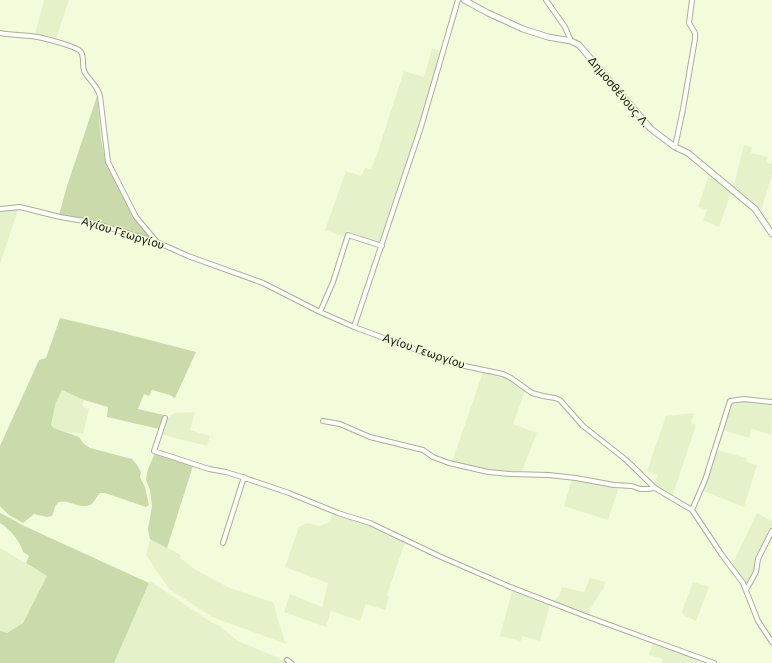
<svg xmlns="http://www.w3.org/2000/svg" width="772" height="663" viewBox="0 0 772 663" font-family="'DejaVu Sans',sans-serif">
  <rect width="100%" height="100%" fill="#f2fcdb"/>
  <path fill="#e5f2c9" d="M44 0H69L56 39 35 34Z
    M432 49 441 51 432 86 383 237 379 243 348 231 345 237 325 230 346 171 361 176 365 168 371 169 376 157 404 71 424 77Z
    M744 145 752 147 751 153 768 157 766 162 772 164V175L760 214 733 189Z
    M709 175 731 193 719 227 703 220 707 210 698 207Z
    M13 208 18 210 0 264V210Z
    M483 372 504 377 512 381 525 391 513 424 537 433 521 473 492 471 452 462Z
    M62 390 84 400 82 406 89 409 83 434 67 432 54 428 51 425 56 402Z
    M746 401 772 404 771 435 752 429 749 438 722 430 731 402Z
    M195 412 190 430 210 436 207 446 163 435 167 418 175 413Z
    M694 413 691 423 696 425 672 497 654 485 657 475 647 471 666 416Z
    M716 450 747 458 746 462 757 465 744 507 716 496 702 490Z
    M572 478 619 487 608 520 564 506Z
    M757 513 772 521V528L769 530 755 561 754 572 747 585 732 565Z
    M332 514 374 527 405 542 387 595 389 596 385 610 366 604 360 621 331 611 326 627 284 612 290 594 322 607 328 583 285 567 299 527 307 523 319 526 330 522Z
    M150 539 181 555 180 558 196 570 228 587 274 603 277 617 286 644 212 617 169 589 146 555Z
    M0 548 47 576 23 623 7 633 0 631Z
    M590 578 605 582 604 587 589 611V616L554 602 556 598 559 596 562 587 584 592Z
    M150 581 211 622 220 626 238 641 279 658 287 663H114Z
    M693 582 709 587 696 621 683 615 682 611Z
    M512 591 550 605 540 641 522 636 521 641 500 636Z
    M653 642 698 660 697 663H662L663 659 649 655Z"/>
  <path fill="#cbdaaa" d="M97 96 101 139 106 164 135 217 150 238 90 219 59 215 67 186Z
    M60 318 111 330 196 352 175 398 170 395 152 390 149 396 144 394 138 409 164 415 159 429 107 417 108 407 84 400 62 390 56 402 51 425 54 428 79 437 83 443 90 448 132 459 137 465 141 472 140 477 145 487 149 505 146 507 105 493H100C97 496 94 503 90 505 80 510 63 496 57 504 54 507 54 512 52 516L47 517 34 514 23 523 9 515 0 506V446L39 360 46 358Z
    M155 453 193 466 167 548 150 539 148 529 152 506 150 490 146 480 148 469Z
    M0 513 8 517 22 525 149 583 114 663H0V631L7 633 23 623 47 576 26 563 29 556 23 552C20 541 10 529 0 523Z"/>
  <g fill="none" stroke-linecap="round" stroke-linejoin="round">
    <defs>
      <path id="minor" d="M546 0 565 27 571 41
        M0 33C11 35 20 35 31 36 40 37 77 46 81 52 85 58 81 66 85 73 91 82 97 85 100 96L108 162 136 217 156 241
        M675 147 683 109 695 39V33L689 23 692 0
        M0 209 20 207 60 217 90 222 157 242 188 256 263 283 320 312 354 327 455 364 503 374 511 378 532 393 543 396 555 398 560 400 583 426 625 459 655 488 692 510 722 555 743 583 758 621 772 642
        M320 312 333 282 348 235 382 246
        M354 327 421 127 458 0
        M165 418 154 451 209 469 226 472 242 477 289 493 338 513 370 523 439 556 508 586 588 617 714 663
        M323 421 340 424 370 437 423 450 433 457 449 463 488 472 511 474 549 475 576 478 614 485 632 486 640 489H647L655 488
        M692 510 705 480 730 401 744 399 772 402
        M223 543 244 477
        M746 590 756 572 758 559 772 531
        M287 660 291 663"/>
      <path id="tertiary" d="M464 0 488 13 523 29 548 37 571 41 579 45 651 129 675 147 688 153 724 183 755 209 772 234"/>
    </defs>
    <use href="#minor" stroke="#a7b191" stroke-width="6"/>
    <use href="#tertiary" stroke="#a7b191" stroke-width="7"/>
    <use href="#minor" stroke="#fff" stroke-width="4"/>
    <use href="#tertiary" stroke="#fff" stroke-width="5"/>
  </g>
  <g text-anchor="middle" stroke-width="3" stroke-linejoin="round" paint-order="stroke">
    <g font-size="11" fill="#12160a" stroke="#f2fcdb">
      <text transform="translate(619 92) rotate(50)" y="4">Δημοσθένους Λ.</text>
      <text transform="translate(123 233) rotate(17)" y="4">Αγίου Γεωργίου</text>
      <text transform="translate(424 351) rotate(19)" y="4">Αγίου Γεωργίου</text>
    </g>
  </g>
</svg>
